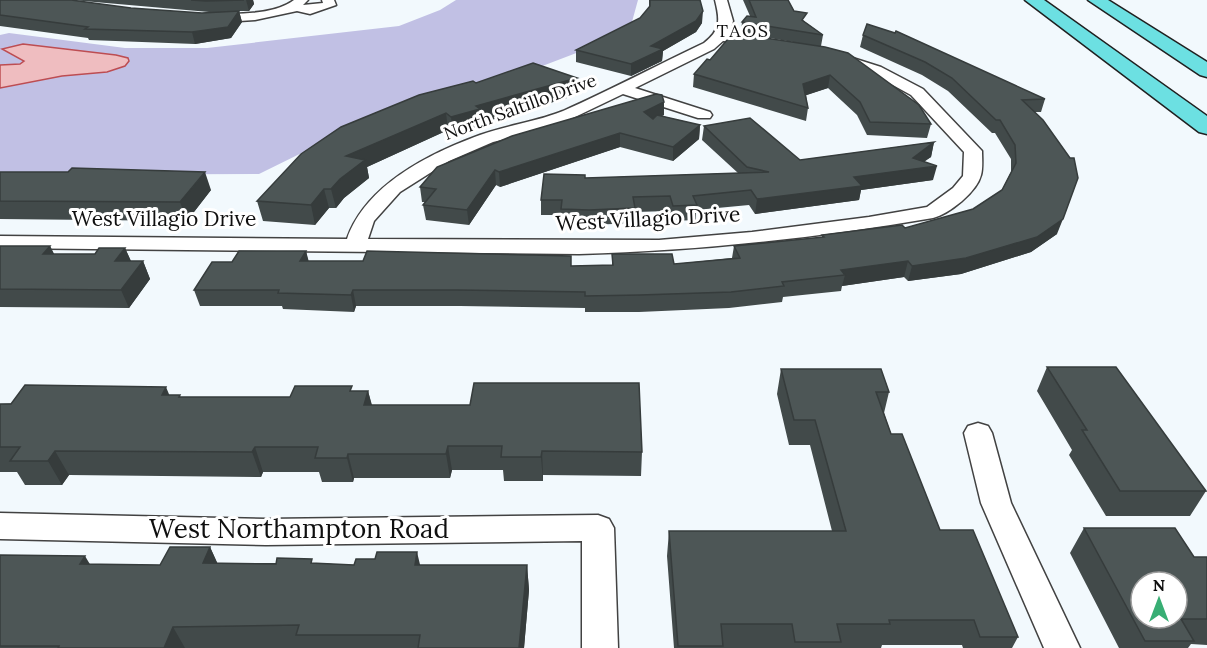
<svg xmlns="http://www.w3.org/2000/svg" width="1207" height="648" viewBox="0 0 1207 648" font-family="Lora,serif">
  <rect width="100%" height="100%" fill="#f2f9fd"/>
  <path fill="#c1c0e4" d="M456 0H638L630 29 579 52 524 73 328 140 259 174 0 175V35L9 33 125 48H207L399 26 440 10Z"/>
  <path fill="#efbdc0" stroke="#bd4d52" stroke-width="1.5" d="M23 44 116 55 128 58 129 61 125 66 107 72 62 76 0 88V65L20 64 24 61 2 49Z"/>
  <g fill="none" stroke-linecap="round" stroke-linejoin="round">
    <defs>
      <path id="minor" d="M294 0H308L303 5 323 3 322 0H334L336 5 310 14 297 11 255 20 208 23 202 19 208 15C235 13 273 16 294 0Z
        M715 0H727L733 21 729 34 767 38V44L723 41 714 49 635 88 710 112 712 115 710 118H698L623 94 575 117 546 129 493 142 449 161 400 192 374 221 368 239 659 240 752 232 869 217 927 207 953 188 963 176 964 152 911 95 871 73 832 60V54L837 53 881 67 923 89 982 151C982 158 983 168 981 175 977 192 949 214 933 218 816 238 698 251 579 254L0 248V236L347 239C366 185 428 154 480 135 507 125 536 122 563 111 611 90 657 65 704 43 721 30 720 20 715 0Z
        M978 423 988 426 992 433 1011 503 1080 648H1044L981 503 964 433 968 426Z
        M0 513 266 519 598 515 609 519 614 528 618 648H582V541L266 545 0 539Z"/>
      <path id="motorway" d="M1025 0H1044L1207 116V134L1199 132Z
        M1088 0H1108L1207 62V77L1200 75Z"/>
    </defs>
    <use href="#minor" stroke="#424242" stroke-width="3"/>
    <use href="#motorway" stroke="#202020" stroke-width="3"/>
    <use href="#minor" fill="#fff" fill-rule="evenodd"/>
    <use href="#motorway" fill="#6ce0e2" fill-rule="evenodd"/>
  </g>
  <path fill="#424a4a" d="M0 0 202 13 209 12 72 0H253L254 4 249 11H239L242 22 231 38 195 44 89 40 88 38 0 26Z
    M649 0H700L702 23 696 32 663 51 662 61 631 76 576 62V50L640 18 649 8Z
    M743 0H788L794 11 805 22 823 35 821 46 931 124 927 138 867 135 857 115 828 88 806 95 808 108 806 121 693 87 694 74 710 60 793 42 741 33 742 22 750 16Z
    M863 35 1045 99 1041 112H1035L1057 234 1031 252 961 274 908 281 904 277 842 286 841 291 783 297 782 302 729 308 639 312H585V308L460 306H356L354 312 283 309 282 306H200L194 290 306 251 308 261 572 266 612 265V254L674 264 732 258 734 246 822 237V235L905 228 973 209 1002 190 1011 172V159L995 133H992L948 91 922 75 860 47Z
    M577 78V95L481 123V126L453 134 448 130 367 167 369 178 344 198 336 208H329L315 225 263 221 257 201 476 83Z
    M664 115 662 116 700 125 699 139 673 161 620 147 500 187 496 185 469 225 426 220 423 205 425 202H422L420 187Z
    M704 126 800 160 934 142 931 157 924 161 933 180 861 190 859 200 755 214 749 205 696 210V220L672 221 669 211 635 212V223L590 225H561V215H541V200L585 178 738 173 702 140Z
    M0 172 211 190 187 221 0 219Z
    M0 246H50L54 254H95L125 248 131 261H143L150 279 129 308 0 307Z
    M1047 367 1206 491 1190 516H1106L1069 455 1072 450 1037 391Z
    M781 369 889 392 884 413 891 434 940 530 1018 637 1012 648H963L962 645H882L881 648H674L667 556 669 531H832L810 445H789L777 394Z
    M353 391H368L372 405 642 452 641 476 543 475V481H504L503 470H452L450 478H354L353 482H322L319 472H263L261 477 69 475 62 485H25L17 472H0V404L170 395 181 397H290Z
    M1084 528 1194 557H1207V645L1191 644 1188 648H1119L1070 553Z
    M210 547 217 563H314L354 565H527L529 590 524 648H0V555L90 564 160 565Z"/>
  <path fill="#363c3c" d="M246 0H253L254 4 249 11Z
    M239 11 242 22 231 38 195 44 192 32Z
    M703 11 702 23 696 32 663 51 662 61 631 76V64L651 46Z
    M830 75 828 88 801 97 803 84Z
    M577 78V95L481 123V126L453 134 451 117 476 106Z
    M664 102V115L643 126 644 112Z
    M446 113 448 130 367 167 369 178 344 198 336 208 331 189 346 156Z
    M700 125 699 139 673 161V147Z
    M620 133V147L500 187 499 172Z
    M934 142 931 157 914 169 937 166 933 180 861 190 859 200 755 214 757 199 854 177 913 158Z
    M495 170 496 185 469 225 467 210Z
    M205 172 211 190 187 221 180 202Z
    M324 189 329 208 315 225 311 205Z
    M1063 219 1057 234 1031 252 961 274 908 281 912 266Z
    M50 246 59 264 43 254Z
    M125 248 133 266 115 261Z
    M306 251 310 266 300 261Z
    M143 261 150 279 129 308 121 290Z
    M908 261 904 277 842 286 845 275 841 270Z
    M353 290 356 306 354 312 351 295Z
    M166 387 176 411 162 395Z
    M368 391 374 415 364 405Z
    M448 446 452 470 450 478 446 454Z
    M255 447 263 472 261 477 252 452Z
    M55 451 69 475 62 485 48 461Z
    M542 451 543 475V481L541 457Z
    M348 454 354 478 353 482 347 458Z
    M210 547 222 573 203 563Z
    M417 552 423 577 415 565Z
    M85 556 100 581 80 564Z
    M527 565 529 590 524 648H519Z
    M173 627 185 648H164Z"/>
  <path fill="#4d5656" stroke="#363c3c" stroke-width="1.5" fill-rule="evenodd" d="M0 0H71L131 8 202 13 239 11 228 27 192 32 85 29 88 27 0 15Z
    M191 0H244L206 1Z
    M650 0H700L703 11 696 21 651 46 663 49 631 64 576 50 640 18 650 6Z
    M749 0H788L794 11 807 13 802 20 823 35 742 22 747 16 756 17Z
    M867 24 895 33 896 31 1045 99 1022 100 1043 120 1070 158H1074L1078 178 1063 219 1037 237 966 258 912 266 908 261 841 270 845 275 782 282 784 286 731 292 640 295 585 296V292L458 290H353L351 295 278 293 279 290H194L212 262H232L239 251H306L300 261H363L367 251 571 256V266L613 265 612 254H672L674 264 740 258 734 246 824 237 822 235 902 225 905 228 973 209 1002 190 1016 163 1015 145 1000 120H996L952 78 925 62 863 35Z
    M733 33 825 47 848 53 919 105 931 124 870 122 860 102 830 75 803 84 808 108 694 74 707 59 710 60Z
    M533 63 577 78 476 106 480 109 451 117 446 113 346 156 365 160 340 179 331 189H324L311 205 257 201 301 154 341 127 419 95 473 81 476 83Z
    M656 94 662 95 664 102 644 112 653 119 657 115 700 125 673 147 620 133 499 172 495 170 467 210 423 205 436 189 420 187 437 167 512 136Z
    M750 118 800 160 934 142 913 158 937 166 854 177 862 186 757 199 751 190 693 196 697 205 673 206 670 196 633 197 635 208 589 210 561 209 562 200H541L544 174 585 175V178L769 172 747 167 704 126Z
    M72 168 205 172 180 202 0 201V172H68Z
    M0 246H50L43 254H95L99 248H125L115 261H143L121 290 0 289Z
    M1047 367H1116L1206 491H1120L1082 430H1087Z
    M781 369H881L889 392H876L891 434H902L940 530H973L1018 637H980L974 620H889L890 624H837L841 642H795L792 624H721L723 646H678L669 531H846L815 420H794Z
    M474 383H639L642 452 542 451 541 457H501L502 446H448L446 454H348L347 458H315L318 447H255L252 452 55 451 48 461H10L20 447H0V404H11L25 385 166 387 162 395H180L179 397H290L295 386H352L350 391H368L364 405H470Z
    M1084 528H1175L1194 557H1207V619H1181L1194 641H1145ZM1141 582H1177V618H1141Z
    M170 547H210L203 563 276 564 277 558 312 559 311 563 354 565 356 559H375L377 552H417L415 565H527L519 648H418L420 635H296L299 625 173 627 164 648H58L59 646H0V555L85 556 80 564 160 565Z"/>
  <g text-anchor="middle" stroke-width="6" stroke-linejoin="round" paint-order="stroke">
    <g font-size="18" letter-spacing="1.5" fill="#0f0f0f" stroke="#fff">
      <text x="743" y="37">TAOS</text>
    </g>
    <g font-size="18" fill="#0f0f0f" stroke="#fff">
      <text transform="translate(520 107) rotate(-20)" y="6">North Saltillo Drive</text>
    </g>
    <g font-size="21" fill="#0f0f0f" stroke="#fff">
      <text x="164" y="226">West Villagio Drive</text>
      <text transform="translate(648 219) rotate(-3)" y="7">West Villagio Drive</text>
    </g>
    <g font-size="26" fill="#0f0f0f" stroke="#fff">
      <text x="299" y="538">West Northampton Road</text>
    </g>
  </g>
  <g transform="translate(1159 600)"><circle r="28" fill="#ffffff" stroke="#9f9f9f" stroke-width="1.5"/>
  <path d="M0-4.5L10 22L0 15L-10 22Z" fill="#38ae74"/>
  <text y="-9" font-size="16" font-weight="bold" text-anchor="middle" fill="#0f0f0f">N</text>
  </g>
</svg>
